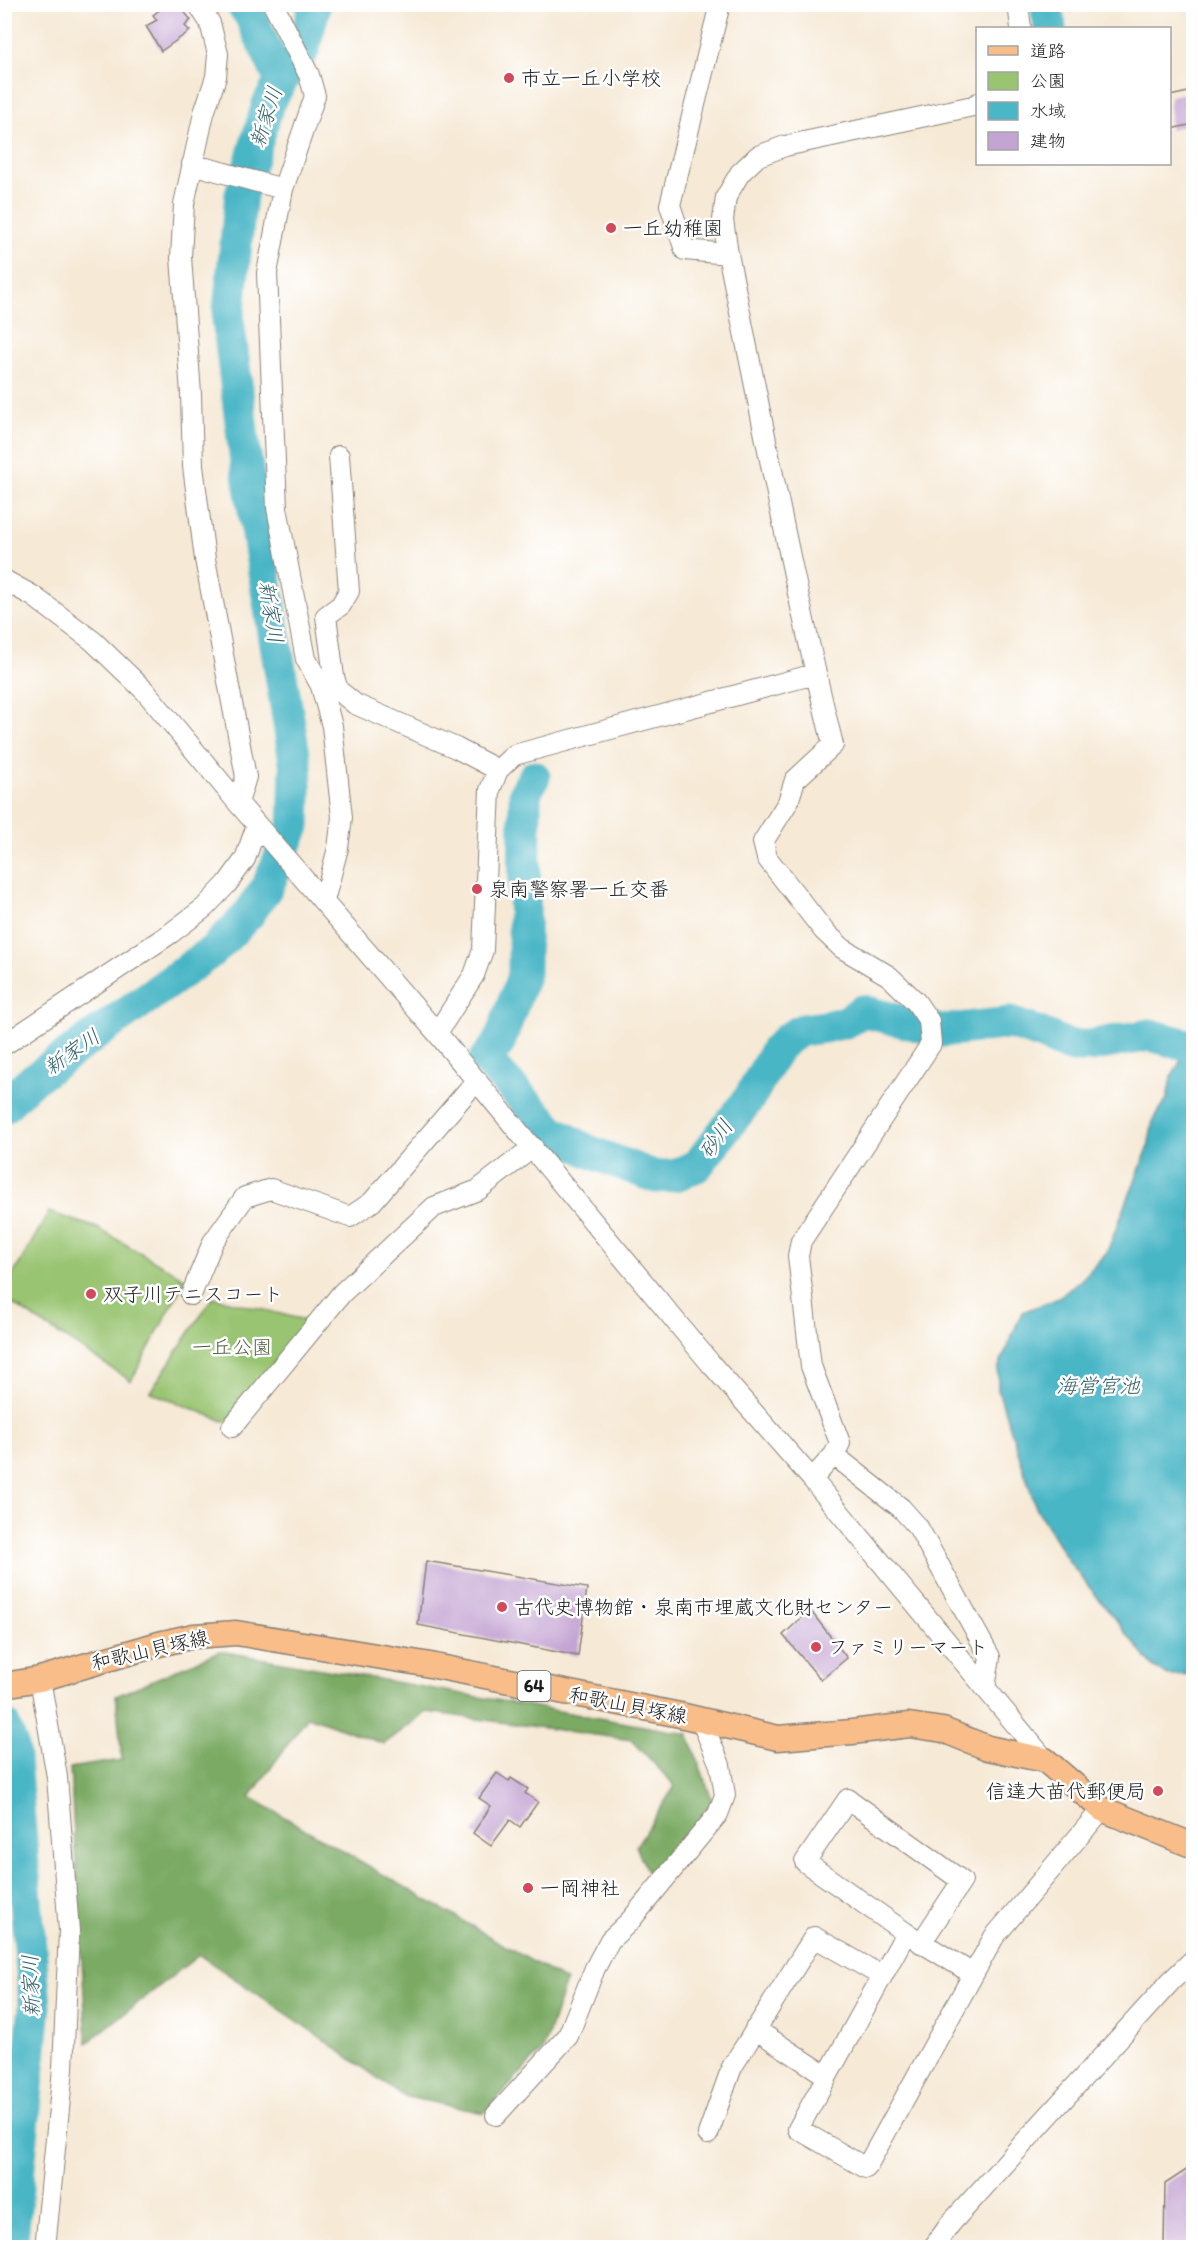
<svg xmlns="http://www.w3.org/2000/svg" width="1198" height="2252" viewBox="0 0 1198 2252" font-family="Itim,'Klee One',sans-serif">
  <rect width="100%" height="100%" fill="#fff"/>
  <filter id="ink" filterUnits="userSpaceOnUse"><feTurbulence type="fractalNoise" baseFrequency=".0167" numOctaves="2"/><feDisplacementMap in="SourceGraphic" scale="12" xChannelSelector="R" yChannelSelector="G"/><feConvolveMatrix kernelMatrix="1 2 1 2 8 2 1 2 1" color-interpolation-filters="sRGB"/></filter>
  <filter id="wash" filterUnits="userSpaceOnUse"><feTurbulence type="fractalNoise" baseFrequency=".008" numOctaves="4" result="noise"/><feDisplacementMap in="SourceGraphic" scale="24" xChannelSelector="R" yChannelSelector="G"/><feGaussianBlur stdDeviation="1.35" result="paint"/><feColorMatrix in="noise" values="0 0 0 0 0 0 0 0 0 0 0 0 0 0 0 0 0 1.4 0 .05"/><feComposite in="paint" operator="in"/></filter>
  <g filter="url(#wash)">
    <rect width="100%" height="100%" fill="#f6e9d5"/>
    <path fill="#99c471" stroke="#5a7046" stroke-width="1.5" d="M49 1212 97 1228 186 1279 131 1381 5 1299V1289Z
      M213 1297 308 1321 226 1422 150 1392Z"/>
    <path fill="#7aaa63" stroke="#4b6340" stroke-width="1.5" d="M220 1651 688 1734 713 1802 651 1880 636 1846 675 1786 632 1740 427 1712 384 1744 308 1716 250 1797 566 1981 544 2048 484 2113 403 2096 293 2018 199 1955 87 2043 70 1768 122 1760 116 1696Z"/>
    <path fill="#4ab6c6" stroke="#336971" stroke-width="1.5" d="M1193 1049 1194 1674 1168 1675 1154 1668 1070 1563 1036 1508 998 1390V1369L1022 1312 1054 1300 1066 1292 1083 1278 1107 1252 1148 1148 1153 1120 1167 1099 1171 1078 1182 1058Z"/>
    <g fill="none" stroke-linecap="round" stroke-linejoin="round">
      <path stroke="#4ab6c6" stroke-width="33" d="M242 4 250 15 281 81
        M1046 4 1050 28
        M534 777 525 793 524 973 499 1043 485 1059 553 1131 588 1151 656 1177 676 1175 697 1166 750 1097 776 1050 788 1038 802 1030 825 1027 846 1022 862 1011 941 1031 1010 1023 1040 1033 1069 1046H1089L1150 1035 1194 1047
        M4 1107 28 1083 214 950 248 915 267 887 294 826 296 767 246 462 228 319 241 195 268 104 281 81 303 50 315 4
        M4 1725 13 1748 35 2006 11 2248"/>
    </g>
    <g id="blocks">
      <path fill="#c4a4d3" d="M168 4H178L191 20 185 26 190 31 161 51 146 26 157 20 153 15Z
        M1188 92 1194 124 1170 129V96Z
        M426 1561 587 1588 578 1656 418 1625Z
        M810 1610 847 1658 821 1680 783 1635Z
        M497 1773 509 1781 511 1778 528 1789 525 1793 538 1802 520 1827 510 1820 491 1846 473 1833 491 1806 479 1798Z
        M1194 2165V2247H1164L1165 2184Z"/>
    </g>
  </g>
  <g filter="url(#ink)">
    <use href="#blocks" fill-opacity="0" stroke="#898278" stroke-width="1.5"/>
    <g fill="none" stroke-linecap="round" stroke-linejoin="round">
      <defs>
        <path id="minor" d="M198 4 210 23 218 54 216 77 204 113 184 204 181 257 191 394 193 466 205 559 246 777 238 803
          M273 4 309 75 315 96 283 189 267 273 277 508 306 659 321 686 332 726 342 817 338 848 324 901
          M720 4 670 205 685 250 728 254
          M1018 4 1021 28
          M192 164 283 189
          M339 456 349 591 341 605 326 616 334 677 338 690 355 704 456 748 498 770
          M4 580 33 596 93 641 145 691 238 803 437 1033 711 1364 812 1479 1045 1760
          M437 1033 474 975 483 950 490 790 498 770 514 755 815 674
          M4 1045 171 933 204 908 227 884 245 859 257 825
          M191 1295 213 1242 245 1197 271 1189 350 1217 372 1202 477 1080
          M232 1427 342 1293 434 1207 478 1190 533 1147
          M834 1455 901 1508 918 1527 990 1657 985 1688
          M812 1479 834 1455 840 1443 811 1366 798 1256 801 1241 931 1044 929 1021 916 1002 889 976 842 948 824 931 767 858 763 842 788 802 795 780 833 745C793 583 762 418 728 254L723 220 726 197 740 173 758 156 785 146 973 106 978 103
          M40 1679 57 1777 69 1931 63 2069 45 2248
          M906 1933 798 2129 866 2168 994 1937 1102 1809
          M921 1943 962 1881 848 1799 805 1862 906 1933 973 1974
          M755 2029 827 2076
          M496 2115 568 2036 595 1968 610 1940 630 1921 718 1814 725 1795 720 1765 701 1720
          M708 2134 732 2067 814 1937 882 1976
          M933 2248 951 2223 1171 1981 1194 1959"/>
        <path id="major" d="M4 1685 40 1679 159 1644 194 1636 236 1633 425 1664 680 1715 778 1738 852 1732 909 1725 943 1730 988 1748 1045 1760 1102 1809 1194 1846"/>
      </defs>
      <use href="#minor" stroke="#898278" stroke-width="22"/>
      <use href="#major" stroke="#898278" stroke-width="27"/>
      <use href="#minor" stroke="#fff" stroke-width="20"/>
      <use href="#major" stroke="#f8bd88" stroke-width="24"/>
    </g>
  </g>
  <g fill="#d1495b" stroke="#fff" stroke-width="2">
    <circle cx="509" cy="78" r="6"/>
    <circle cx="611" cy="228" r="6"/>
    <circle cx="477" cy="889" r="6"/>
    <circle cx="91" cy="1294" r="6"/>
    <circle cx="502" cy="1607" r="6"/>
    <circle cx="816" cy="1647" r="6"/>
    <circle cx="1158" cy="1791" r="6"/>
    <circle cx="528" cy="1888" r="6"/>
  </g>
  <g text-anchor="middle" stroke-width="5" stroke-linejoin="round" paint-order="stroke">
    <rect fill="#fff" stroke="#606060" stroke-width="1.5" x="517.5" y="1671" width="33" height="30" rx="4.5"/>
    <g font-size="18" font-weight="bold" fill="#1c1c1c">
      <text x="534" y="1692">64</text>
    </g>
    <g font-size="20" fill="#1c1c1c" stroke="#fff" text-anchor="start">
      <text x="521" y="85">市立一丘小学校</text>
      <text x="623" y="235">一丘幼稚園</text>
      <text x="489" y="896">泉南警察署一丘交番</text>
      <text x="103" y="1301">双子川テニスコート</text>
      <text x="514" y="1614">古代史博物館・泉南市埋蔵文化財センター</text>
      <text x="828" y="1654">ファミリーマート</text>
      <text x="1146" y="1798" text-anchor="end">信達大苗代郵便局</text>
      <text x="540" y="1895">一岡神社</text>
    </g>
    <g font-size="20" fill="#4e5f3e" stroke="#fff">
      <text x="232" y="1354">一丘公園</text>
    </g>
    <g font-size="20" fill="#1c1c1c" stroke="#fff">
      <text transform="translate(150 1650) rotate(-13)" y="7">和歌山貝塚線</text>
      <text transform="translate(628 1705) rotate(11)" y="7">和歌山貝塚線</text>
    </g>
    <g font-size="21" font-style="italic" fill="#316168" stroke="#fff">
      <text transform="translate(266 117) rotate(-72)" y="7">新家川</text>
      <text transform="translate(271 612) rotate(81)" y="7">新家川</text>
      <text transform="translate(72 1052) rotate(-35)" y="7">新家川</text>
      <text transform="translate(716 1139) rotate(-55)" y="7">砂川</text>
      <text x="1098" y="1393">海営宮池</text>
      <text transform="translate(31 1986) rotate(-92)" y="7">新家川</text>
    </g>
  </g>
  <rect width="1198" height="2252" fill="none" stroke="#fff" stroke-width="24"/>
  <rect x="976" y="27" width="195" height="138" fill="#ffffff" stroke="#a4a4a4" stroke-width="1.5"/>
  <rect x="988" y="46" width="30" height="9" fill="#f8bd88" stroke="#a4a4a4" stroke-width="1.5"/>
  <text x="1030" y="57" font-size="18" fill="#1c1c1c">道路</text>
  <rect x="988" y="72" width="30" height="18" fill="#99c471" stroke="#a4a4a4" stroke-width="1.5"/>
  <text x="1030" y="87" font-size="18" fill="#1c1c1c">公園</text>
  <rect x="988" y="102" width="30" height="18" fill="#4ab6c6" stroke="#a4a4a4" stroke-width="1.5"/>
  <text x="1030" y="117" font-size="18" fill="#1c1c1c">水域</text>
  <rect x="988" y="132" width="30" height="18" fill="#c4a4d3" stroke="#a4a4a4" stroke-width="1.5"/>
  <text x="1030" y="147" font-size="18" fill="#1c1c1c">建物</text>
</svg>
